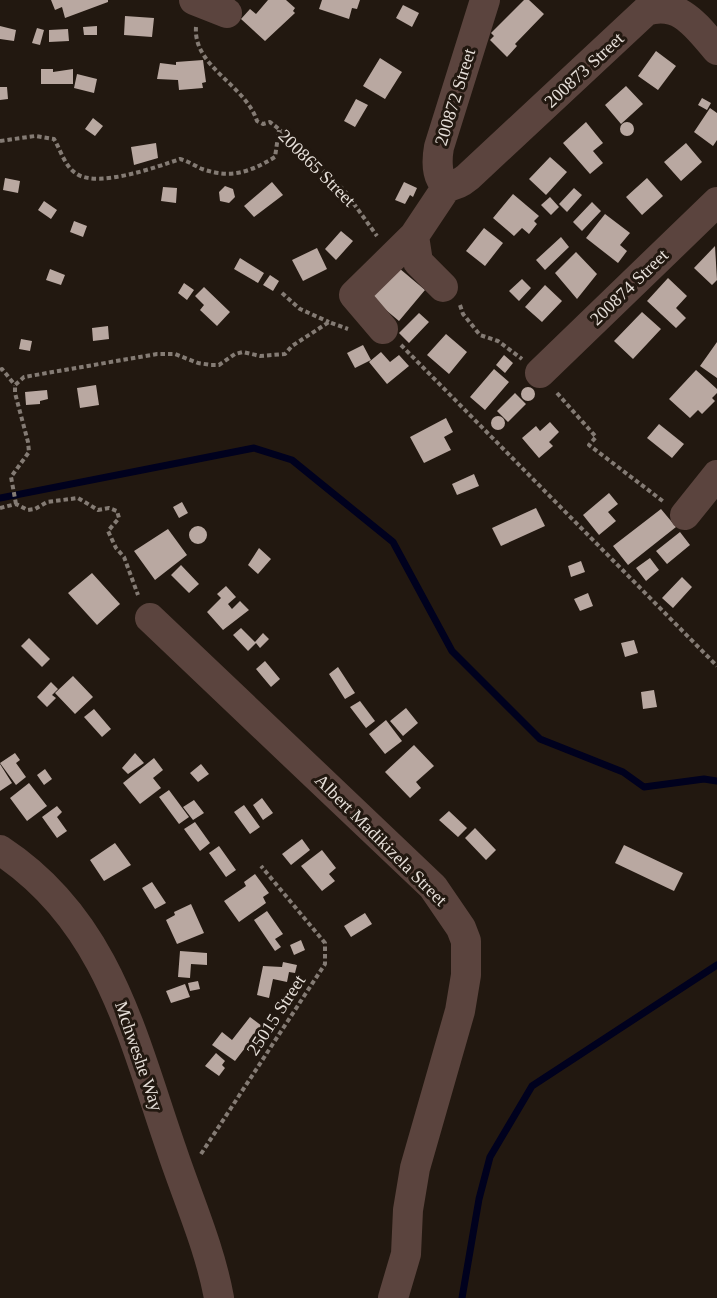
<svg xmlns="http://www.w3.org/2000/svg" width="717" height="1298" viewBox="0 0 717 1298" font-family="'Times New Roman',serif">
  <rect width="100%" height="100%" fill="#221810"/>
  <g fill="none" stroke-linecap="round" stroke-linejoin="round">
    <path stroke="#00011e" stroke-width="7" d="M0 498 254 448 292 460 393 542 452 651 540 739 623 772 644 787 704 779 717 781
      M462 1298 479 1199 490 1157 532 1086 717 965"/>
  </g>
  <path fill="#b9a8a1" d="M51 0H108V2L65 18 62 7 55 10Z
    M268 0H286L295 8 293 11 295 13 265 41 241 19 250 9 256 14Z
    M322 0H360L357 9 352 8 349 19 319 9Z
    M524 0H529L544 14 515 44 517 46 507 57 490 40 494 36 491 33Z
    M403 5 419 13 412 27 396 18Z
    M125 16 154 18 152 37 124 35Z
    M0 26 16 30 14 41 0 39Z
    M97 26V35H84L83 27Z
    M37 28 44 30 40 45 32 43Z
    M68 29 69 41 49 42V30Z
    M656 51 676 66 658 90 638 76Z
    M380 58 402 72 385 99 363 86Z
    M203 60 206 82 202 83 203 88 179 90 178 80 157 79 160 63 176 65V62Z
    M41 69H53V72L73 69V84H41Z
    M77 74 97 79 94 93 74 88Z
    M626 86 643 104 621 124 605 105Z
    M0 87H7L8 99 0 100Z
    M702 98 711 103 707 110 698 105Z
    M356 99 368 105 355 127 344 121Z
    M710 108 717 113V140L713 146 694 132Z
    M93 118 103 126 95 136 85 129Z
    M620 129a7 7 0 1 1 14 0a7 7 0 1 1-14 0Z
    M586 122 603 143 593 151 603 163 590 174 563 143Z
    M156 143 158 158 134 165 131 147Z
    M686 143 702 162 681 181 664 162Z
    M550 157 567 172 546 195 529 179Z
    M5 178 20 181 18 193 3 190Z
    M647 178 663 196 642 215 626 197Z
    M272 182 283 195 254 217 244 206Z
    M404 182 417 188 413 197 410 195 405 204 395 200Z
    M225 186 233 189 235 197 229 203 220 201 219 192Z
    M163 187 177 188 176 203 161 201Z
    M574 188 582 195 567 212 559 204Z
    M513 194 539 216 534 221 537 224 529 234 522 228 514 236 493 218Z
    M550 197 559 207 551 215 541 205Z
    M44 201 57 210 51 219 38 210Z
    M592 202 601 211 582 231 573 222Z
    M605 214 630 233 620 245 627 251 618 263 586 238Z
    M74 221 87 226 83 237 70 232Z
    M484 228 503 243 485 266 466 251Z
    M341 231 353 241 336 260 325 249Z
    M561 237 569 247 545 270 536 260Z
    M715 246 717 280 712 285 694 268Z
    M317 248 327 269 303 281 292 260Z
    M576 252 597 274 577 299 555 273Z
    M240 258 264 273 258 283 234 269Z
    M393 263 425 290 399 321 367 294Z
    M50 269 65 275 61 285 46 280Z
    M270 275 279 281 273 291 263 285Z
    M668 278 687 296 676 308 686 318 676 328 647 301Z
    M522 279 531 288 519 301 509 291Z
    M184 283 194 290 187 300 178 293Z
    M545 285 562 301 542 322 525 307Z
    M204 287 230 312 217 326 200 310 204 305 195 296Z
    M642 312 661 329 633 359 614 341Z
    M419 313 429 322 409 343 399 333Z
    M108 326 109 339 93 341 92 328Z
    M446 334 467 352 449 374 427 355Z
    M21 339 32 341 30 351 19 349Z
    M717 342V378L700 366Z
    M363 345 371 360 355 368 347 353Z
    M381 352 390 362 399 355 409 366 387 384 369 362Z
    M504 355 513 363 505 373 496 365Z
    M494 369 509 382 485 410 470 397Z
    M696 370 717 389V393L712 398 715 401 702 414 698 410 690 418 669 399Z
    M96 385 99 405 80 408 77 388Z
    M521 394a7 7 0 1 1 14 0a7 7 0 1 1-14 0Z
    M47 390 48 399 40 401V404L26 405 25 392Z
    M515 393 526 404 508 422 497 411Z
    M491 423a7 7 0 1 1 14 0a7 7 0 1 1-14 0Z
    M446 418 453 432 444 437 451 450 424 463 410 437Z
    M550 422 559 432 549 442 553 446 539 458 522 438 536 426 540 431Z
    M659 424 684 444 672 458 647 438Z
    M474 474 479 486 457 495 452 484Z
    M609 493 618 504 608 512 616 521 599 535 583 515Z
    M182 502 188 513 179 518 173 507Z
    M536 508 545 526 501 546 492 528Z
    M661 509 676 527 628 565 613 546Z
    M189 535a9 9 0 1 1 18 0a9 9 0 1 1-18 0Z
    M168 529 187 555 155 580 134 551Z
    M680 532 690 545 667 564 656 551Z
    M259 548 271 559 258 574 248 565Z
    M650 558 659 570 646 581 636 568Z
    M581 561 585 572 571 577 568 566Z
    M181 565 199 584 189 593 171 575Z
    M92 573 120 604 97 625 68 593Z
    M682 577 692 587 673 608 662 598Z
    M226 586 236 597 228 604 232 609 240 601 249 610 223 630 207 612 221 598 217 594Z
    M588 593 593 606 580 611 574 599Z
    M241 628 255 642 263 633 269 639 260 648 256 643 248 651 233 635Z
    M29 638 50 659 42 667 21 646Z
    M634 640 638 653 625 657 621 643Z
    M265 661 280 679 271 687 256 669Z
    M338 667 355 693 345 699 329 674Z
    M73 676 93 697 75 714 55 693Z
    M51 682 58 689 52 695 56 698 47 707 37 697Z
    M654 690 657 707 643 709 641 692Z
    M360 701 375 721 366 728 350 707Z
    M406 708 418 723 403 736 390 721Z
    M94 709 111 729 102 737 84 717Z
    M386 720 402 741 385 754 369 734Z
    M414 745 434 766 416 782 421 788 410 798 385 772Z
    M15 753 20 760 16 763 26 777 16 785 0 763Z
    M135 753 144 763 128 774 122 768Z
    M154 758 163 770 153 778 161 788 140 804 123 783Z
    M0 764 12 783 0 791Z
    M201 764 209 774 198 782 190 773Z
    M45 769 52 779 44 785 37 775Z
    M29 783 47 806 27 821 10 798Z
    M169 790 189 817 179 824 159 797Z
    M262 798 273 813 263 820 253 805Z
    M194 800 204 813 193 820 183 807Z
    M244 805 260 827 250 834 234 812Z
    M57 806 62 812 57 817 67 831 57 838 42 817Z
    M449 811 467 828 458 837 439 820Z
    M195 822 210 843 200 851 184 829Z
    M475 828 496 850 486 860 465 838Z
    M302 839 310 850 291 865 282 854Z
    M115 843 131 865 104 881 90 860Z
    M624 845 683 873 674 891 615 863Z
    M219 846 236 870 226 877 209 853Z
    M322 850 336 868 329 874 335 881 322 891 301 866Z
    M255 874 269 893 263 897 266 903 239 922 224 901 246 886 244 882Z
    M152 882 166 903 155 909 142 888Z
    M191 904 204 933 177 944 166 920 175 915 174 912Z
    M267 911 283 934 275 939 281 947 275 951 254 920Z
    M365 913 372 924 351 937 344 926Z
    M301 940 305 950 294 955 290 945Z
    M180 951 207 953V965L191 964 190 978 178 977Z
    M283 962 297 965 295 973 289 972 287 982 273 979 269 998 257 995 263 966 282 967Z
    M198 981 200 989 190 991 188 983Z
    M185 984 190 997 171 1003 166 991Z
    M250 1017 262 1026 235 1061 212 1045 222 1032 232 1040Z
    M216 1053 225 1061 222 1065 225 1068 219 1076 205 1066Z"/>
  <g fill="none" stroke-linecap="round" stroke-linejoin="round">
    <path stroke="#847b74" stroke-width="4" stroke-dasharray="4.5 3" stroke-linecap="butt" d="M196 27C193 67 245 84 257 121L263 124 270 122 289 137 304 160 321 169 344 190 377 236
      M0 141 35 136 54 139C61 151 65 167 77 174 98 188 157 167 180 159 188 161 195 166 202 169 231 179 250 172 275 157L279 130
      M282 293 300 309 329 322
      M460 305 463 314 480 335 498 341 522 359
      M401 345 717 666
      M0 370 2 369 15 385
      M557 393 596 437 589 445 664 502
      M16 504 11 477 29 452 28 442 15 393V385L24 377 157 354H175L198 363 211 365H219L235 354 243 352 260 356 285 354 292 346 329 322 348 329
      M0 508 16 504 28 510 35 509 47 502 78 498 98 510 109 508 117 511 119 518 108 531 116 548 124 557 138 595
      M201 1154 325 964V943L261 866"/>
    <path stroke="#5b443e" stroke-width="30" d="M194 0 227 13
      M485 0 439 147C435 169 439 201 468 177L646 11C680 0 697 27 717 50
      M414 236 418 262 443 287
      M383 329 354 295 414 236 448 185
      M540 373 717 202
      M685 515 717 475
      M150 618 433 887 461 928 466 941V975L460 1011 415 1168 408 1210 406 1254 393 1298
      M0 850C108 921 132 1036 172 1151 188 1199 210 1248 219 1298"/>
  </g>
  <g text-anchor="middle" stroke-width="6" stroke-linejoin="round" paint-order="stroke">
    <g font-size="18" fill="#e6dfd9" stroke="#221810">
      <text transform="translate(584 70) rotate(-43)" y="6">200873 Street</text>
      <text transform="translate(455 97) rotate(-73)" y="6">200872 Street</text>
      <text transform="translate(317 168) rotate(45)" y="6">200865 Street</text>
      <text transform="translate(629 287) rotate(-44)" y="6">200874 Street</text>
      <text transform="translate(381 840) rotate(45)" y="6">Albert Madikizela Street</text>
      <text transform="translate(276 1015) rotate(-57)" y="6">25015 Street</text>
      <text transform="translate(139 1056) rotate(71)" y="6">Mchweshe Way</text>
    </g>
  </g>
</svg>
